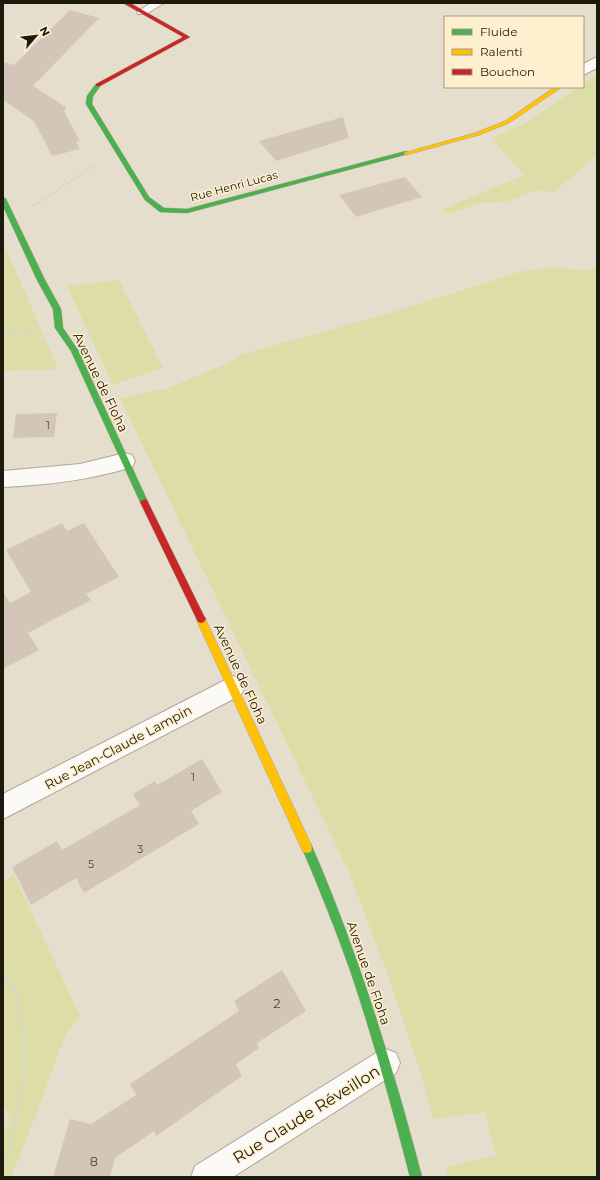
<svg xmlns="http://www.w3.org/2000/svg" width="600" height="1180" viewBox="0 0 600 1180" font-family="Montserrat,sans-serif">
  <rect width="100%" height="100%" fill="#e6decc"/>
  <path fill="#dcdda7" d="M597 75V155L553 193 537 190 505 202 480 203 447 215 443 209 524 175 491 138 530 121 579 87H583V84Z
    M3 242 58 369 3 371Z
    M555 267 585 271 597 267V1177H448L446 1167 496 1156 485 1112 433 1119 421 1074 387 973 349 872 120 398 166 389 228 363 243 354 387 314 523 271Z
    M119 280 163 368 113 385 67 286Z
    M14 875 80 1016 66 1033 29 1133 11 1177H3V1136L10 1118 3 1102V882Z"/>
  <path fill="#d3c6b9" d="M70 10 99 18 33 86 67 108 64 111 80 141 76 142 80 149 52 156 34 121 3 100V62L14 65Z
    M343 117 349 138 276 161 259 141Z
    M405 177 422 197 356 217 339 195Z
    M57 413 54 437 13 438 16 414Z
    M62 523 67 531 84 523 119 577 86 594 91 600 28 633 39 650 3 669V592L10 603 31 592 6 550Z
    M202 759 222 792 191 811 199 824 84 893 76 878 31 905 12 867 57 841 62 850 140 805 133 794 155 781 157 785Z
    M282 970 306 1011 257 1043 259 1048 236 1064 242 1076 156 1136 154 1131 115 1158 110 1177H53L70 1119 91 1124 136 1095 130 1084 239 1011 234 1001Z"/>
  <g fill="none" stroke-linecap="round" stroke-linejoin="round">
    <defs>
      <path id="lane" d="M151 3H164L146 14H138L137 12Z"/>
      <path id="street" d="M597 57V68L583 75V64Z
        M125 453 132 455 135 461 132 467C90 480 48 485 3 487V471L80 464Z
        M233 676 241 679 245 687 241 695 3 819V794Z
        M386 1049 396 1053 400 1063 396 1073 233 1177H191L195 1166 376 1053Z"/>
      <path id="fast" d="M96 84 101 85 93 96 92 104 149 197 164 208 187 209 406 151 409 153 408 154 187 213 160 212 145 200 86 104 87 96Z
        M3 197 6 199 45 280 61 309 63 328 78 350 148 502 147 504H141L71 351 55 328 53 309 37 280 3 206Z
        M307 843 311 844C358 952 392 1063 422 1177H410C392 1107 373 1038 350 970 335 928 319 888 302 848L303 844Z"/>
      <path id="slow" d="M555 87H562L509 123 479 135 406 155 403 153 475 133 505 121Z
        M201 615 204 616 311 844 312 848 311 852 307 853 303 852 196 619 198 616Z"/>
      <path id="jam" d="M123 3H130L190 37 100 86H96V84L183 37Z
        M144 499 147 500 204 616 206 619 204 622 201 623 198 622 140 502Z"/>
    </defs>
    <use href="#lane" stroke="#ada799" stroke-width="2"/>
    <use href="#street" stroke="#ada799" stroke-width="2"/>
    <use href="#fast" stroke="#ada799" stroke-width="1"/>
    <use href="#slow" stroke="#ada799" stroke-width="1"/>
    <use href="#jam" stroke="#ada799" stroke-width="1"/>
    <path stroke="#d8d5cf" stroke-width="2" stroke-dasharray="3 1.5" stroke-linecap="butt" d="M33 206 97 164"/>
    <path stroke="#d8d5cf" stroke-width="2.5" stroke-dasharray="3.5 2" stroke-linecap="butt" d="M3 334 34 331"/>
    <path stroke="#d8d5cf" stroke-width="3" stroke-dasharray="5 2.5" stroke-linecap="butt" d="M3 976 17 991 23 1027 24 1078 8 1154 3 1166"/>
    <use href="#lane" fill="#fbfaf7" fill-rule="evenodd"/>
    <use href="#street" fill="#fbfaf7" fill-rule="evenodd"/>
    <use href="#fast" fill="#4caf50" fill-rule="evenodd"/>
    <use href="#slow" fill="#ffc107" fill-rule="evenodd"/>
    <use href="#jam" fill="#c62828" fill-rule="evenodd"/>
  </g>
  <g text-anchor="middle" stroke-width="3" stroke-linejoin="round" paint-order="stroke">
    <g font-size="11" fill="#1e190d" stroke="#feefce">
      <text transform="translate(234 186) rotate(-15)" y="4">Rue Henri Lucas</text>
    </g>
    <g font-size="11" fill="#4e473b">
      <text x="48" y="429">1</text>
      <text x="193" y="781">1</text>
      <text x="140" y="853">3</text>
      <text x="91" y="868">5</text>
    </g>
    <g font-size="13" fill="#1e190d" stroke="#feefce">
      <text transform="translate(101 382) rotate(64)" y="5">Avenue de Floha</text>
      <text transform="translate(241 674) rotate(65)" y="5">Avenue de Floha</text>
      <text transform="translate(118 747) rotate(-28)" y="5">Rue Jean-Claude Lampin</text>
      <text transform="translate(369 973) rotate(71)" y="5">Avenue de Floha</text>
    </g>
    <g font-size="13" fill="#4e473b">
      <text x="277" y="1008">2</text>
      <text x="94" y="1166">8</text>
    </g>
    <g font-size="16" fill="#1e190d" stroke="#feefce">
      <text transform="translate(306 1114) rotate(-32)" y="6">Rue Claude Réveillon</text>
    </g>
  </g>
  <rect width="600" height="1180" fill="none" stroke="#1e190d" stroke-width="8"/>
  <rect x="444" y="16" width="140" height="72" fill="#feefce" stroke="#a49981"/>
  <rect x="452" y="29" width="20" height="6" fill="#4caf50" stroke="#a49981"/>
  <text x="480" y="36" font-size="12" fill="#1e190d">Fluide</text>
  <rect x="452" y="49" width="20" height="6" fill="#ffc107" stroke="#a49981"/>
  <text x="480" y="56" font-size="12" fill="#1e190d">Ralenti</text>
  <rect x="452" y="69" width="20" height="6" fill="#c62828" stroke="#a49981"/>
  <text x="480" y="76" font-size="12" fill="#1e190d">Bouchon</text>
  <g transform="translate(36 36) rotate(62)" stroke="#feefce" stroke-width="3" paint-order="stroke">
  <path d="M0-3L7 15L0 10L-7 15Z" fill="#1e190d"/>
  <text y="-6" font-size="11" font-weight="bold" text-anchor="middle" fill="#1e190d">N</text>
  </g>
</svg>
